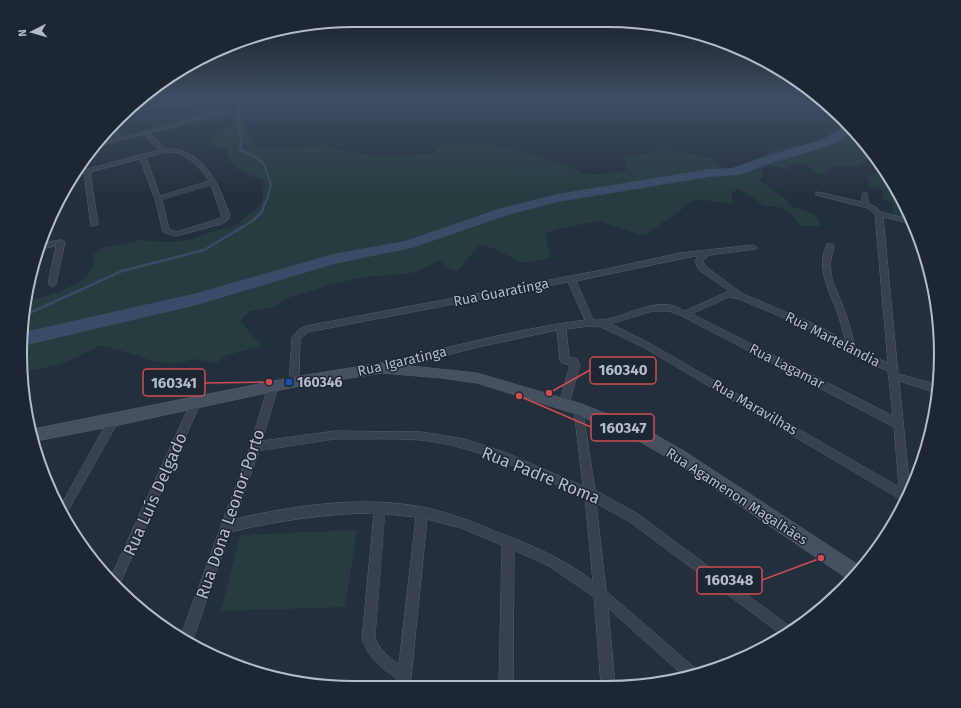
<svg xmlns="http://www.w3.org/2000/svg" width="961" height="708" viewBox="0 0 961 708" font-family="'Fira Sans',sans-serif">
  <rect width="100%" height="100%" fill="#242f3e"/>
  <path fill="#263c3f" d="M169 98H225L196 102 190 107 151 110V103L169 101Z
    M238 98H249C239 109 246 121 246 133L256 147 275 149 325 145 334 149 381 157 431 154 446 143H480L531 154 565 165 582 173 592 175 626 171 624 158 664 150 685 153 712 159 724 170 743 166 750 161 765 157 768 152 778 148 793 146H807L845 125 872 151 867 153V161L858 167 838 166 830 168 829 173 820 175 805 165 795 163 787 169 770 166 762 168 763 177 760 180 787 200 791 206 814 214 822 226H801C787 211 785 205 763 206L755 199 738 189 732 193 733 204 702 200 691 201C678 214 659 224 644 236L599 221 557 229 545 234 550 254 549 258 522 263 498 250 480 245 457 271 449 268 438 260 428 267 411 273 364 277 333 284 288 298 273 307 250 311 240 321C248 329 254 338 262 346L227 355 216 363 194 359 176 364 149 360 130 353 100 345C71 361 55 368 21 371L26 299C40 300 70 289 82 280 88 275 91 269 95 262L93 255 102 248 140 240 165 242 190 240 211 232 236 225 255 210 263 200V180C244 171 231 173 226 148H217L210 144 211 140 234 125Z
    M878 161 907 206 912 220 893 216 892 202 883 200V190L869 187 868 176 879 172Z
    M357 530 345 607 221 611 240 535Z"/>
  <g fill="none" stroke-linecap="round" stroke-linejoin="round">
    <path stroke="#394c67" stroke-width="2" d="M240 98 238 129 241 139 240 150 256 157 264 164 271 185 266 202"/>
    <path stroke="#394c67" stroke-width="2.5" d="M25 315 122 271 204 250 251 222 261 213 266 201"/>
    <path fill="#394c67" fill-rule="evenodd" d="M846 126 852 132 832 145 768 164 739 175 709 177 558 202 508 215 412 248 334 264 197 305 23 346 24 332 197 293 333 254 405 241 498 209 557 194 709 169 732 168 760 158 824 139Z"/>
    <defs>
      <path id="street" d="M228 109 230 110V112L149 133 165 149C204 148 219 184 230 216L228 220 221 224 176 236 163 232 155 199 140 159 90 172 98 224 94 226H91L84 173 77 175 80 171 159 150 144 134 98 146 101 142 116 138 111 127 114 123 121 137ZM175 152C191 158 200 167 209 181L160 196 146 157 163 153ZM211 185 222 217 215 220 176 232 169 229 162 200Z
        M818 192 862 202V194L865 192 867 193 869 204 876 207 881 212 912 220 913 224 883 217 898 374 939 385 938 393 899 381 910 490 904 504 900 499 643 347 601 327 590 326 566 329 569 357 577 359 580 365 569 404 567 407 564 408 561 407 559 404 570 365 562 363 560 360 557 330 478 347 385 371 382 370 380 367 382 364 385 363C451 347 517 329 585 320L568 282 308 332 300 339 299 382 297 385H291L289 382 292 338 298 330 306 326 602 270 680 253 753 245 757 247 756 249 709 255 703 261 705 266 743 294 821 327 846 342C843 331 840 320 836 309 828 288 816 267 827 244H833L834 246 830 264 832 279 846 314 856 349 888 363 875 214 868 208 816 195 815 194ZM698 256 695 261 699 270 729 291 685 311C680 309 675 306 670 305 643 301 619 322 593 320L576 281 680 259ZM730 297 739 299 815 331 856 357 888 371 893 416 692 314ZM653 311H669L682 316 894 427 899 487 649 343 611 324Z
        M61 240 65 242 56 284 52 287 48 284 56 246 40 249 41 244Z
        M273 383 276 384 278 387 262 441 335 431 421 432 464 439 504 452 583 486 574 409 576 406 579 405 582 406 595 490 638 514 793 629 782 635 630 522 596 503 606 591 696 669 697 673 684 676 608 608 615 685H601L594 597 549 566 514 550 513 686H499L502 545 461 528 427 519 410 687H396L397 678C379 667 370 659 362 639L374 513H370C322 514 277 521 230 532L192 642 190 645 180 638 250 447 268 387 270 384ZM335 439C363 439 392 438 421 440 478 446 532 474 585 497L593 581C562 558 534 546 499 533 476 523 453 514 427 508 364 495 297 505 235 519L259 451ZM385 514 416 517 399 664C388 657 380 650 375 638Z
        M195 400 198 401 200 404 118 588 110 579 190 404 192 401Z
        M114 416 118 417 119 420 65 516 60 507 110 417Z"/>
      <path id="secondary" d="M382 363 477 373 579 403 645 429 684 451 863 568 851 581 674 461 635 439 576 414 477 383 441 378 382 373 294 387 114 426 36 441 33 429 294 377Z"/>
    </defs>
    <use href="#street" stroke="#565f6c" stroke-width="1"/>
    <use href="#secondary" stroke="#565f6c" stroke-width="1"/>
    <use href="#street" fill="#38414e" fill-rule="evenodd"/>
    <use href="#secondary" fill="#465061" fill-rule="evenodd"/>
  </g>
  <linearGradient id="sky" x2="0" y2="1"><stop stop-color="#141a22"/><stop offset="0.5" stop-color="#3f4d63"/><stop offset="1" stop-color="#3f4d63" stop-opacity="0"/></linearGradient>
  <rect width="961" height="197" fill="url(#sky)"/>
  <rect fill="#1a4fb4" stroke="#1d2633" stroke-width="1.5" x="285" y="378" width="8" height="8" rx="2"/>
  <g text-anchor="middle" stroke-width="3" stroke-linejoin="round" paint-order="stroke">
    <g font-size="14" fill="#b4bcc9" stroke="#1d2633">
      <text transform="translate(501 292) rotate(-11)" y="5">Rua Guaratinga</text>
      <text transform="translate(833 339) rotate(27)" y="5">Rua Martelândia</text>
      <text transform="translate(402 361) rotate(-13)" y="5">Rua Igaratinga</text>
      <text transform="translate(787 366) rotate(27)" y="5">Rua Lagamar</text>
      <text transform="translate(755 407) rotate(30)" y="5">Rua Maravilhas</text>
      <text transform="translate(737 496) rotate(33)" y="5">Rua Agamenon Magalhães</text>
    </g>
    <g font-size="14" font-weight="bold" fill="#b4bcc9" stroke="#1d2633" text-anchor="start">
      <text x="297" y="387">160346</text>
    </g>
    <g font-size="17" fill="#b4bcc9" stroke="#1d2633">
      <text transform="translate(541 475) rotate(22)" y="6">Rua Padre Roma</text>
      <text transform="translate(155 494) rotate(-66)" y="6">Rua Luís Delgado</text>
      <text transform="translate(230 514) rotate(-71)" y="6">Rua Dona Leonor Porto</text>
    </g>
  </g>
  <path d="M0 0H961V708H0ZM354 27H607A327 327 0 0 1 934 354V354A327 327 0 0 1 607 681H354A327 327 0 0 1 27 354V354A327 327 0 0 1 354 27Z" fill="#1d2633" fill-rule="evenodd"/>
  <path fill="none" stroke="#b4bcc9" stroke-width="2" d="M354 27H607A327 327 0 0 1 934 354V354A327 327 0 0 1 607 681H354A327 327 0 0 1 27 354V354A327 327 0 0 1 354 27Z"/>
  <path fill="none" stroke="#ce4d50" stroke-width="1.5" d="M549 393L590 370M269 382L205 383M519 396L591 427M821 558L762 580"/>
  <g fill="#ce4d50" stroke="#1d2633" stroke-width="1.5">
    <circle cx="549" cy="393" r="4"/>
    <circle cx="269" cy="382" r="4"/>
    <circle cx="519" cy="396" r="4"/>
    <circle cx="821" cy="558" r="4"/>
  </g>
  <g fill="#1d2633" stroke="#ce4d50" stroke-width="1.5">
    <rect x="590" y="357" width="66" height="27" rx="4"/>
    <rect x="143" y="369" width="62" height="27" rx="4"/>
    <rect x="591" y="414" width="63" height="27" rx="4"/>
    <rect x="697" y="567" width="65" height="27" rx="4"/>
  </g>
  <g font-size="15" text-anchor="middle" font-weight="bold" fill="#b4bcc9">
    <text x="623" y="375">160340</text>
    <text x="174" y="388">160341</text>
    <text x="623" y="433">160347</text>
    <text x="729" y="585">160348</text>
  </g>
  <g transform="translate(32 32) rotate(264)" stroke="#1d2633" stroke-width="3" paint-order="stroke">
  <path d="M0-3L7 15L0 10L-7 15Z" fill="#b4bcc9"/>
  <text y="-6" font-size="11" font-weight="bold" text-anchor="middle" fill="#b4bcc9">N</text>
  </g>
</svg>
